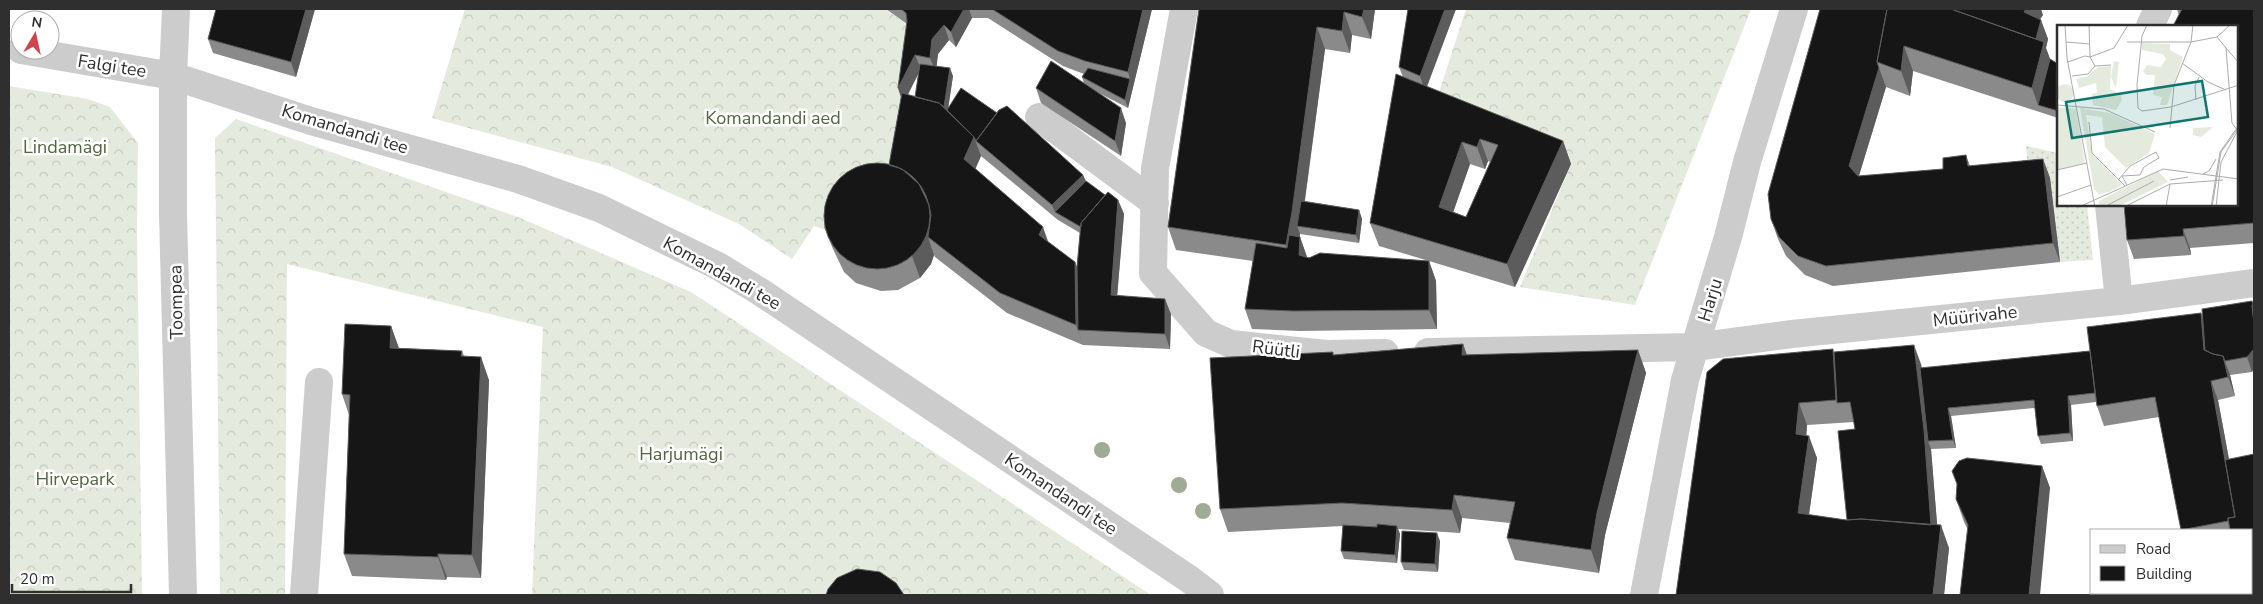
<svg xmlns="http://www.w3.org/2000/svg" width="2263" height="604" viewBox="0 0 2263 604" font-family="'Nunito Sans',sans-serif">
  <defs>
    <pattern id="grass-dots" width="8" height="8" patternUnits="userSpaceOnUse" patternTransform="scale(1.25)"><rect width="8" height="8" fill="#e5eade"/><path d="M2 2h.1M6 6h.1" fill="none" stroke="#c5c9bf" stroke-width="1.8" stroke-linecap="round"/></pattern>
    <pattern id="forest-crowns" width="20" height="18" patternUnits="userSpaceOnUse" patternTransform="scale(1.25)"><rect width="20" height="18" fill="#e5eade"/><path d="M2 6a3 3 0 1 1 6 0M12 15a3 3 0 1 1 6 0" fill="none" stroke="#c5c9bf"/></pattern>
  </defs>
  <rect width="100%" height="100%" fill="#fff"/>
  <path fill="url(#grass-dots)" d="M2026 146 2058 153V205H2087L2093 260 2060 262 2050 179 2029 180Z"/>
  <path fill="url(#forest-crowns)" d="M465 9H885L912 28 896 186 832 232 814 226 792 259 739 224 612 167 432 118Z
    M1466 9H1751L1635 305 1520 287 1571 164 1434 108Z
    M9 86 88 99 110 107 138 143 137 228 142 595H9Z
    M236 119 518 217 691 292 1151 595H532L543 327 287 264 285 595H220L215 138Z"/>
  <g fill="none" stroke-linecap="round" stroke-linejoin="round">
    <path stroke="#ccc" stroke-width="28" d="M176 9 173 76V214L183 595
      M1184 9 1155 168 1153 273 1206 333 1231 344 1326 354 1385 353
      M2150 26 2158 9
      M21 50 173 76 311 121 518 179 599 208 718 266 759 291 1189 579 1210 595
      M1039 117 1155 203
      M2109 205 2119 301
      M1428 352 1695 347 1792 334 2119 301 2254 283
      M304 595 319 382
      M1644 595 1685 380 1728 237 1747 162 1794 9"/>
  </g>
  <g fill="#a0ab96">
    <circle cx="1102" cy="450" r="8"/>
    <circle cx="1179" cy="485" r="8"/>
    <circle cx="1203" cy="511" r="8"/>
  </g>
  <path fill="#8a8a8a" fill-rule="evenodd" d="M315 9 296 77 213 53 208 39Z
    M886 9H1152L1128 108 1095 91 1126 123 1121 156 1041 103 1036 88 1084 83 1082 77 1084 74 1063 66 988 18H972L956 47 949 40 938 54 936 66 953 76 948 107 1083 175 1086 181 1105 195 1118 200 1124 214 1117 296 1171 314 1170 349 1083 345 1007 313 935 257 934 255 931 264 920 278 898 290 881 291 856 283 844 272 833 249 824 227 889 165 901 97 898 88 907 24ZM919 72 915 97 908 95ZM981 156 1058 220 1080 233 1077 267 1075 262 1048 242 975 169Z
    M1199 9H1375L1371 39 1352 35 1350 53 1325 49 1305 201 1359 210 1362 219 1359 243 1300 234V237L1307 257 1429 261 1379 246 1370 223 1403 77 1399 67 1408 9H1456L1427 87 1563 141 1571 164 1515 287 1429 261 1436 281 1437 329 1300 331 1252 329 1245 309 1253 261 1176 250 1168 227ZM1488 161 1490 162 1466 217 1453 212 1470 164 1485 169Z
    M1820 9 2043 15 2040 19 2048 39 2046 48 2050 59 2058 64V118L1913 71 1910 96 1886 87 1859 176 1943 169 1966 155 1970 166 2043 159 2050 178 2060 262 1833 286 1805 275 1786 256 1778 239 1771 219Z
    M2177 9H2254V243L2190 248 2191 255 2134 259 2127 240 2237 205Z
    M2252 301V372L2230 375 2235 396 2218 400 2229 459 2252 530H2181L2159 417 2104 426 2097 406 2096 402 2071 405 2073 441 2041 444 2038 436 2035 408 1951 416 1956 448 1931 449 1937 525 1949 548 1944 595H1676L1707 372 1834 352 1921 364 1922 368 2090 351 2202 317ZM1854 422 1855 429 1847 520 1809 515 1817 458 1806 436 1807 425Z
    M391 326 399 348 462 351 464 356 489 380 481 578 447 577 446 580 352 576 344 554 349 415 342 394Z
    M1463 344 1467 355 1638 350 1646 373 1605 535 1599 573 1515 560 1507 538 1510 523 1462 518 1460 533 1398 529 1400 534 1397 563 1344 559 1341 551 1343 526 1228 532 1220 509 1334 355Z
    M2042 466 2050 488 1968 530 1964 522 1956 499Z
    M1440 541 1438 572 1404 570 1401 562Z"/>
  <path fill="#5c5c5c" d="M306 9H315L296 77 291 62Z
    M964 9H969L972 18 956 47 951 32Z
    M1143 9H1152L1128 108 1125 100 1130 79 1128 72Z
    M1364 9H1375L1371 39 1362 17Z
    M1445 9H1456L1425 91 1420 76Z
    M2026 9H2041L2043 15 2031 32 2024 12Z
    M1344 12 1352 35 1350 53 1342 31Z
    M2041 20 2048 39 2046 48 2053 67 2038 105 2032 88 2035 44Z
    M944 25 949 40 938 54 936 72 930 58 932 39Z
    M1317 27 1325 49 1301 227 1297 226 1300 234 1294 267 1286 245Z
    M1904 46 1913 71 1910 96 1901 71Z
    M915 55 921 69 903 103 898 88Z
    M950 68 953 76 947 117 943 110Z
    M1879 68 1886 87 1856 185 1849 166Z
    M1121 108 1126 123 1121 156 1115 141Z
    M974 137 981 156 971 179 964 159Z
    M1480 139 1488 161 1485 169 1477 147Z
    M1563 141 1571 164 1515 287 1507 264Z
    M1462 142 1470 164 1447 230 1439 207Z
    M2043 159 2050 178 2060 262 2053 243Z
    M1083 175 1089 189 1055 212 1052 205Z
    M1118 200 1124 214 1116 310 1111 295Z
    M929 205 937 227 928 237 934 255 931 264 920 278 912 256Z
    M1359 210 1362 219 1359 243 1356 235Z
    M1043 227 1050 247 1039 235Z
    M2183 229 2190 248 2191 255 2184 236Z
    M1300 237 1307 257 1299 255Z
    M1429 261 1436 281 1437 329 1429 310Z
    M1075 262 1082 282 1078 330 1083 345 1076 325Z
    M1165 299 1171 314 1170 349 1165 334Z
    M2201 313 2208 332 2210 357 2204 350Z
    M391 326 399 349 390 348Z
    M1463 344 1471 367 1462 355Z
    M1914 345 1921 364 1930 441H1928L1931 449 1939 547 1931 527Z
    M2254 349V369L2252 372 2247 357Z
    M1638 350 1646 373 1605 535 1599 573 1591 550 1597 513Z
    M2223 356 2230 375 2235 396 2228 377Z
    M481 357 489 380 481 578 472 555Z
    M2211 381 2218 400 2242 530 2236 520Z
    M2068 396 2071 405 2073 441 2070 433Z
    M1799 403 1807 425 1805 456 1796 434Z
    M1948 408 1951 416 1956 448 1953 440Z
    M1809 436 1817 458 1806 535 1798 513Z
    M2042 466 2050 488 2040 595H2029Z
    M1454 495 1462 518 1460 533 1452 510Z
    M1941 525 1949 548 1944 595H1933Z
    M1397 526 1400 534 1397 563 1395 555Z
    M1437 533 1440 541 1438 572 1435 564Z
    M438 554 447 577 446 580 438 557Z"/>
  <path fill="#161616" stroke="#5c5c5c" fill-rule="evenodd" d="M216 9H306L291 62 208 39Z
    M901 9H964L951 32 944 25 932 39 930 58 915 55 898 88 907 21 906 13Z
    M992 9H1143L1128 72 1085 61 1058 51Z
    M1199 9H1364L1362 17 1344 12 1342 31 1317 27 1292 212 1286 245 1168 227Z
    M1408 9H1445L1420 76 1399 67Z
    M1820 9H1887L1877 62 1879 68 1849 166 1858 176 1943 169V158L1966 155 1968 166 2043 159 2053 243 1826 266 1798 256 1779 237 1771 219 1768 194Z
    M1887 9H1951L2044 42 2032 88 1904 46 1901 71 1877 62Z
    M1951 9H2026L2024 12 2041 20 2036 39Z
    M2182 9H2254V223L2183 229 2184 236 2127 240 2124 205H2237V26H2173Z
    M2050 59 2058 64V111L2038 105Z
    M1051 61 1121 108 1115 141 1036 88Z
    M920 64 950 68 944 107 939 103 915 97Z
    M1088 68 1130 79 1125 100 1082 77Z
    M1396 74 1563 141 1507 264 1370 223ZM1480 139 1498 145 1466 217 1439 207 1462 142 1477 147Z
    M961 88 997 113 976 141 974 137 947 110Z
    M902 93 939 103 974 137 964 159 1043 227 1039 235 1075 262 1076 325 1000 293 928 237 931 215 929 205 919 184 902 169 889 165Z
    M1007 106 1083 175 1052 205 976 141 999 110Z
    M824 216a53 53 0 1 1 106 0a53 53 0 1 1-106 0Z
    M1086 181 1105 195 1081 223V227L1055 212Z
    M1108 192 1118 200 1111 295 1165 299V334L1078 330 1077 267 1081 223Z
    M1301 201 1359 210 1356 235 1297 226Z
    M1289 235 1300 237 1299 255 1309 258 1320 253 1429 261V310L1293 311 1245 309 1256 243 1287 248Z
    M2252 301 2253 304 2252 305 2254 323V349L2247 357 2225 361 2223 356 2213 354 2205 350 2202 309Z
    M2254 304V323L2252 305Z
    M2201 313 2204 350 2213 354 2223 356 2228 377 2211 381 2235 517 2228 518V521L2181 530 2155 397 2097 406 2087 327Z
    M345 324 391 326 390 348 462 351 461 356 481 357 472 555 438 554V557L344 554 350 395 342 394Z
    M1463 344 1462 355 1638 350 1597 513 1591 550 1507 538 1515 502 1454 495 1452 510 1342 503 1220 509 1210 358 1333 352V355Z
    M1914 345 1924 430 1931 525 1861 519 1847 520 1838 431 1855 429 1850 402 1837 403 1834 352Z
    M1833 349 1836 400 1799 403 1796 434 1809 436 1798 513 1846 520 1861 519 1941 525 1933 595H1676L1707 372 1723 359Z
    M2090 351 2095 393 2068 396 2070 433 2038 436 2034 400 1948 408 1953 440 1928 441 1920 368Z
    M2254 454V595H2236V593H2252V530H2230L2228 518 2235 517 2225 460Z
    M1967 458 2042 466 2029 595H1960L1968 525 1956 499 1957 484 1952 471 1959 461Z
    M1377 524 1397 526 1395 555 1341 551 1343 525 1377 527Z
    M1402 531 1437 533 1435 564 1401 562Z
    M857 569 880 572 896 583 904 595H826L828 589 837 578Z"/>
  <g text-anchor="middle" stroke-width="5" stroke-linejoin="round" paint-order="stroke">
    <g font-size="18" fill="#2f2f2f" stroke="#fff">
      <text transform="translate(112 66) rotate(9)" y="6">Falgi tee</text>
      <text transform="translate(345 129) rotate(17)" y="6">Komandandi tee</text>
      <text transform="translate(722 273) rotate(29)" y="6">Komandandi tee</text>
      <text transform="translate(1710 300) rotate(-73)" y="6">Harju</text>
      <text transform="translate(176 302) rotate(-91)" y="6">Toompea</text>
      <text transform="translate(1975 316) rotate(-6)" y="6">Müürivahe</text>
      <text transform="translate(1276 349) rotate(7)" y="6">Rüütli</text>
      <text transform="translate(1061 494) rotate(34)" y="6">Komandandi tee</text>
    </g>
    <g font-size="18" fill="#526640" stroke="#fff">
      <text x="773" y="124">Komandandi aed</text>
      <text x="65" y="153">Lindamägi</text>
      <text x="681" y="460">Harjumägi</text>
      <text x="75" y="485">Hirvepark</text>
    </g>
  </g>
  <g transform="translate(2057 25)">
    <rect width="181" height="181" fill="#fff"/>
    <path d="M156 102 144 112 136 110V103Z" fill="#e5eade"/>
    <path d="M85 18 113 19V25L126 32 110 80H103L105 72 96 70 98 50H89L86 46 90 40 104 42 109 34 106 29 85 25ZM57 36 62 37 59 63 54 52ZM54 41 53 64 64 70 65 75 59 85 36 80 35 69 40 68 39 58 22 63 19 54 31 51 41 42ZM-1 68a9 9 0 1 1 18 0a9 9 0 1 1-18 0ZM0 82 19 84 28 138 0 145ZM23 83 53 88 98 109 92 128 69 143 48 122 45 92 29 90 35 129 65 160 52 167 42 169 37 164ZM101 146 111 157 62 181H43L42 176Z" fill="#e5eade"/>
    <path fill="none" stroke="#acacac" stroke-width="1" d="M8 0 10 33 38 182M8 0H32M32 0 33 32 57 23 71 0M90 0 85 11 80 60 81 83 85 86 114 82 182 60M160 12 169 23 175 98 180 105M160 12 173 0M9 17 33 19M70 17H134L160 12M169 23 182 38M11 37 28 31 33 32 38 41 31 49 15 51M125 38 151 57 169 65M38 41 54 40M139 75 138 61 142 52M0 80 47 84 98 107M32 97 35 128 68 161M113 103 117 60 134 17 136 0M0 145 30 138M146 149 152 146 159 134M62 154 73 141 99 127 102 133 87 142 83 150 65 151 70 160M113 155 131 152M0 172 34 160M22 182 106 144 182 154M47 182 97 156M67 182 113 159 166 155M109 182 113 159M154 182 163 127 182 100M155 182 164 127 182 102M159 182 164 137 181 105"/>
    <path fill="#0f766e" fill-opacity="0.15" stroke="#0f766e" stroke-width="2.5" d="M145 56 151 92 15 113 9 77Z"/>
    <rect width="181" height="181" fill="none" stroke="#2f2f2f" stroke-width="2.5"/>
  </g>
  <rect width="2263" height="604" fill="none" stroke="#2f2f2f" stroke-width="20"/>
  <rect x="2090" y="529" width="162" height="65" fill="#ffffff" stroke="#acacac"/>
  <rect x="2100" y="545" width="25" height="8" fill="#cccccc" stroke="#acacac"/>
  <text x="2136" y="554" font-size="15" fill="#2f2f2f">Road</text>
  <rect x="2100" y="566" width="25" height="15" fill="#161616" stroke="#acacac"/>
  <text x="2136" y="579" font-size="15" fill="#2f2f2f">Building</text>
  <g transform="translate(35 35) rotate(9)"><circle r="24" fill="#ffffff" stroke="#acacac"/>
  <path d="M0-4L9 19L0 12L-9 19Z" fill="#d4434c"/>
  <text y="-8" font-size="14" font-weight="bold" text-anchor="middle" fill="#2f2f2f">N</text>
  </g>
  <path d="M12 584v8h119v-8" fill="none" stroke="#2f2f2f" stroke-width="2.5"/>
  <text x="20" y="584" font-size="15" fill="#2f2f2f" stroke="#ffffff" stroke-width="4" paint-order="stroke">20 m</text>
</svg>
